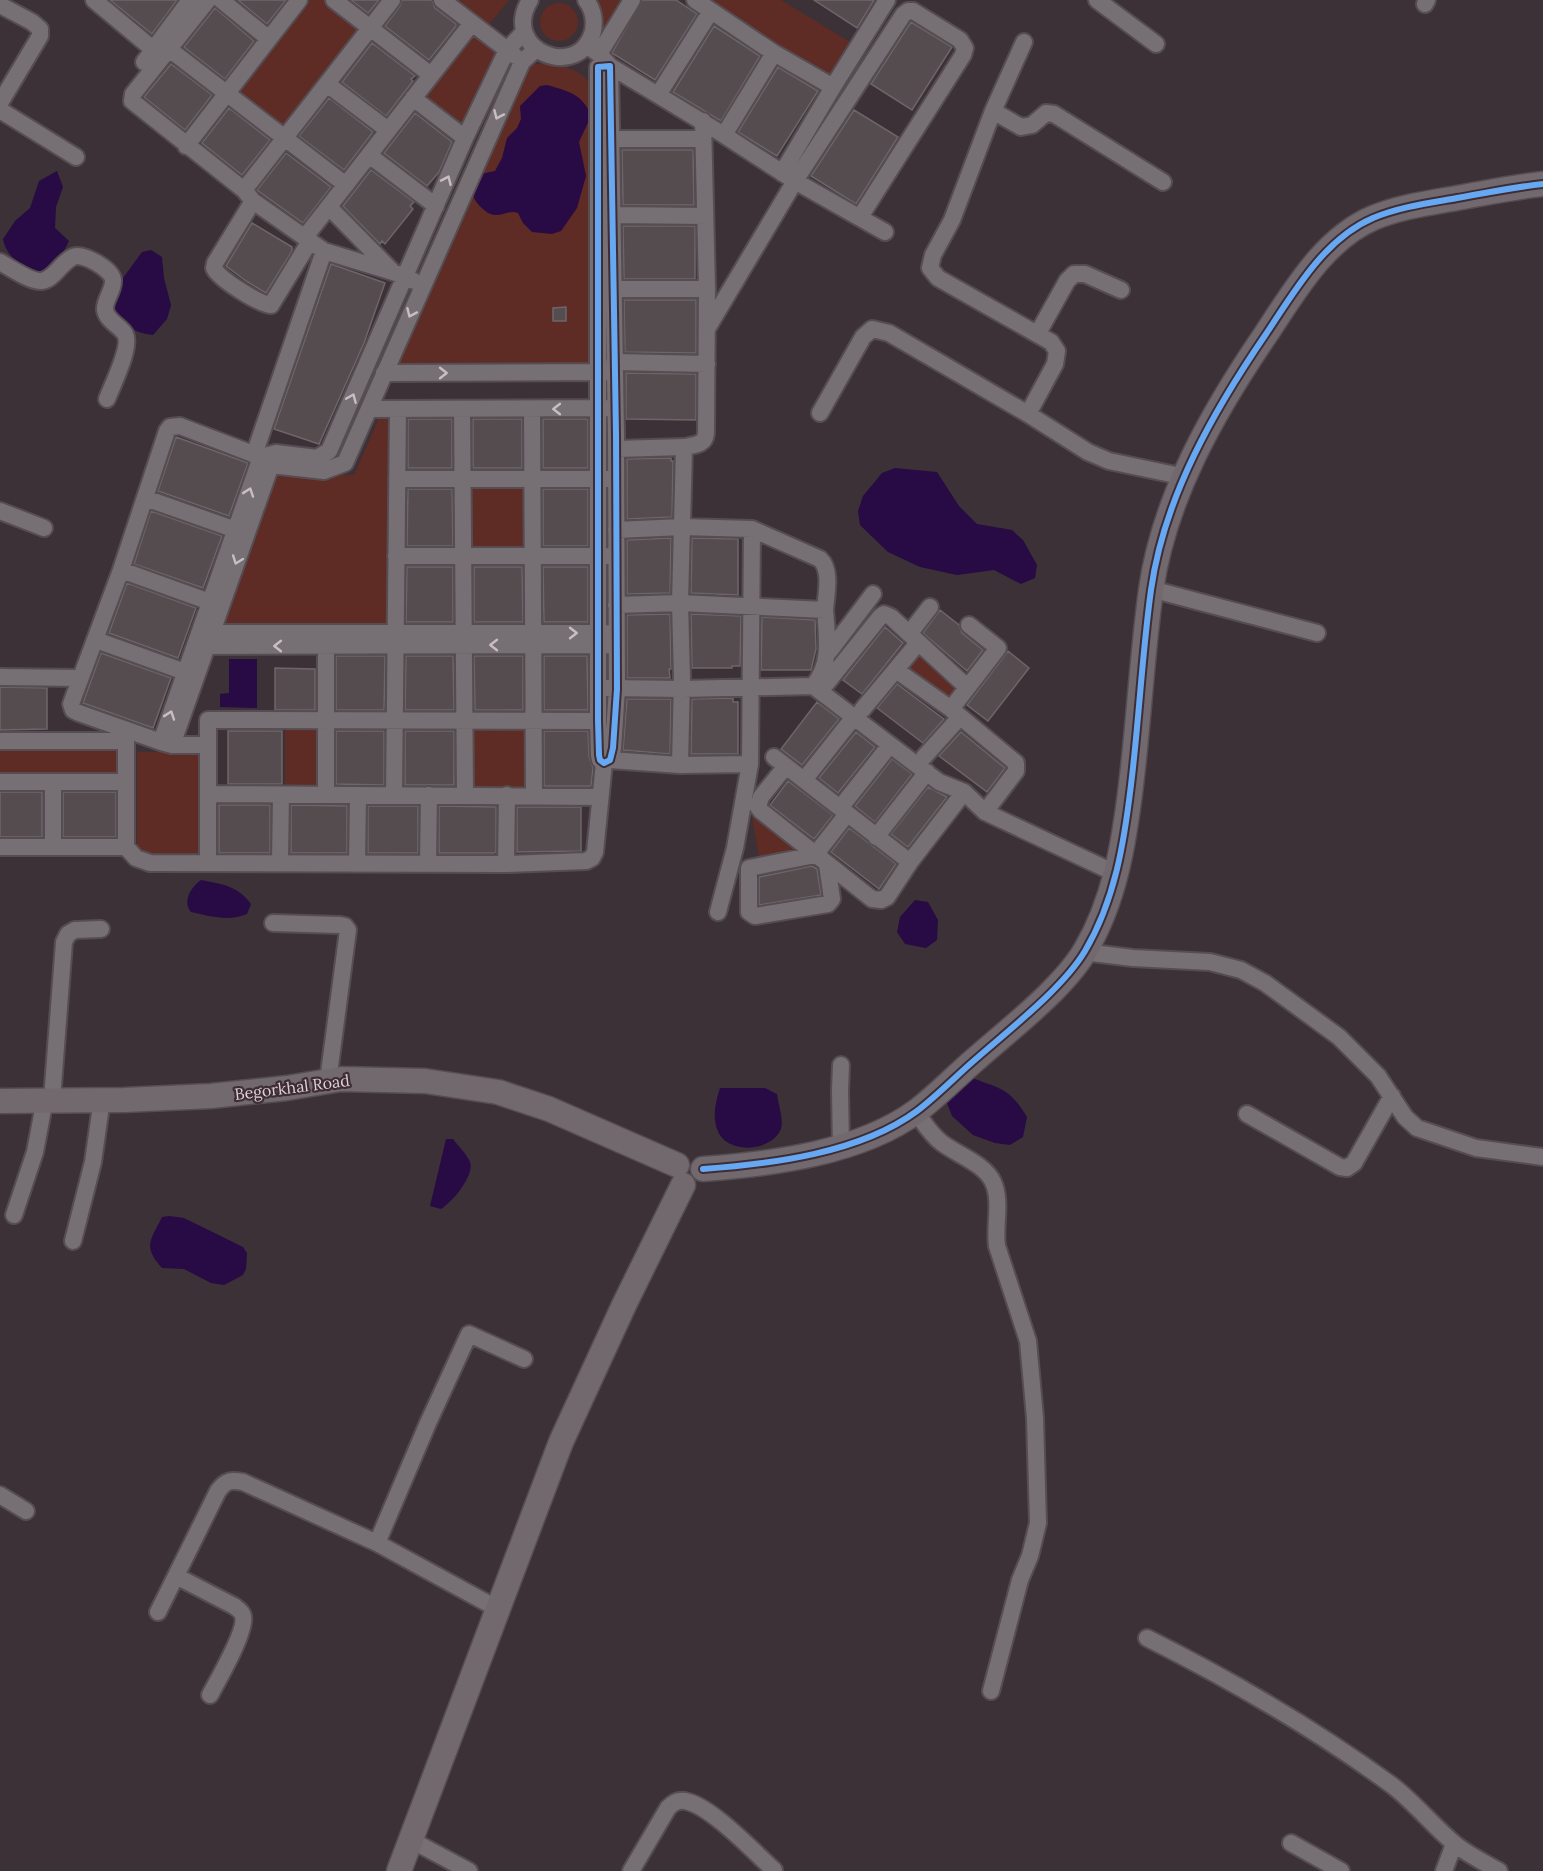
<svg xmlns="http://www.w3.org/2000/svg" width="1543" height="1871" viewBox="0 0 1543 1871" font-family="Lora,serif">
  <rect width="100%" height="100%" fill="#3b3136"/>
  <path fill="#5e2b25" d="M303 0H328L366 29 285 134 231 92Z
    M455 0H509L488 26Z
    M589 0H624L607 29 597 24Z
    M695 0H781L852 43 829 81Z
    M540 22a19 19 0 1 1 38 0a19 19 0 1 1-38 0Z
    M472 27 501 49 464 132 418 96Z
    M550 63C568 68 585 70 592 89V366H393L522 77 534 64Z
    M379 418H389L390 628H218L275 475H354Z
    M466 483H528L529 552H467Z
    M912 646 964 687 945 711 893 670Z
    M468 723H531V792H469Z
    M285 724H323L324 792H285Z
    M0 744H123V779H0Z
    M137 752H202V855H137Z
    M752 817 805 856 760 863Z"/>
  <path fill="#280a44" d="M547 85C568 91 583 94 591 116L579 142 586 176 577 208 561 231 552 234 532 232 523 223 518 213C509 210 504 215 495 215 490 215 485 211 482 208 468 195 473 190 480 174L495 171 502 158 507 138 517 128 521 119 520 106 540 86Z
    M57 171 63 187 56 207 55 228 69 241C63 254 51 272 36 274 21 264 6 257 3 239L15 221 30 208 39 181Z
    M151 250 162 257 164 278 171 305 167 319 153 335C134 333 124 325 110 313L112 293 142 252Z
    M895 468 937 472 959 506 977 524 1012 530 1023 540 1037 565 1035 578 1021 584 994 570 957 575 920 567 888 552 860 525 858 511 863 496 882 473Z
    M229 659H257V708L220 707V694L229 693Z
    M201 880C222 884 238 886 251 904L247 914C228 922 210 916 191 912 182 901 191 887 201 880Z
    M915 900 928 902 938 920 937 940 926 948 905 944 897 932 900 917Z
    M972 1078C1002 1089 1010 1089 1027 1117L1023 1137 1010 1145 995 1143 973 1135 952 1116 947 1103 960 1085Z
    M720 1088H765L777 1094C778 1104 785 1122 780 1131 768 1153 725 1154 717 1129 712 1114 716 1102 720 1088Z
    M446 1139H453C458 1146 467 1154 470 1162 475 1175 452 1203 441 1209L430 1206Z
    M169 1216 184 1218 243 1247 247 1253 246 1269 243 1275 224 1285 211 1283 184 1269 162 1268C142 1246 151 1240 162 1217Z"/>
  <path fill="#554c4f" stroke="#6e6568" stroke-width="1.5" d="M110 0H177L152 34Z
    M238 0H286L267 24Z
    M351 0H379L368 13Z
    M402 0H432L435 8 456 24V26L429 60 385 26 400 6Z
    M642 0H676L697 14 655 80 612 53Z
    M814 0H874L857 28Z
    M215 8 254 41 225 79 184 47Z
    M911 22 952 47 912 110 871 84Z
    M714 26 760 56 721 121 673 92Z
    M372 43 415 76 411 79 413 81 386 116 342 82Z
    M171 64 212 95 185 130 144 97Z
    M778 67 818 91 777 156 738 132Z
    M329 98 373 132 344 170 299 136Z
    M229 108 270 140 242 175 202 143Z
    M854 110 898 137 856 204 811 176Z
    M415 113 452 142 439 172 427 186 384 153Z
    M622 150H693L694 205H623Z
    M286 153 331 187 303 223 257 190Z
    M371 170 414 202 410 206 413 209 385 244 382 241 380 244 343 206Z
    M252 223 292 247V251L266 293 246 281 226 266Z
    M623 226H695V279H624Z
    M331 264 385 283 364 343 319 444 274 429Z
    M624 300H696V353L625 352Z
    M566 307V321H553V308Z
    M626 373 696 374V420L626 419Z
    M408 419H452V468H408Z
    M473 419H522V468H473Z
    M543 419H586L588 420V468H543Z
    M176 437 248 463 229 516 158 491Z
    M671 458V461H673L672 517 627 519V459Z
    M408 489H452L453 546H407Z
    M543 489H588V546H543Z
    M151 511 222 536 203 588 134 564Z
    M671 538 670 593 627 594V540Z
    M692 538 738 539V595L691 593Z
    M407 567H453V622H406Z
    M474 567H522L523 622H474Z
    M543 567H588V622H544Z
    M127 583 196 608 178 658 109 633Z
    M940 610 959 625 962 633 983 650 967 671 923 633Z
    M670 614 671 669H669L670 678H627V615Z
    M691 614 741 616 740 666H732V668H692Z
    M762 617 815 620 816 649 811 670H761Z
    M885 627 903 643 862 694 843 680Z
    M1008 651 1029 668 988 721 967 705Z
    M101 653 171 678 153 728 83 703Z
    M336 656H385L384 710H336Z
    M406 656H453L454 710H405Z
    M474 656H523V710H475Z
    M544 656H587L588 710H544Z
    M275 668 315 669V710H275Z
    M897 684 944 719 923 743 877 708Z
    M0 687 47 688V729L0 730Z
    M733 698V702H738V754H691L692 699Z
    M627 699H671L670 754 623 750Z
    M817 702 839 719 802 765 781 749Z
    M228 731H282V784H228Z
    M336 731H384V785L336 784Z
    M405 731H454V785H405Z
    M544 731H588L589 757 593 768 591 786H544Z
    M856 732 875 747 838 793 819 778Z
    M961 732 1005 768 987 792 939 756Z
    M892 759 912 774 875 822 855 806Z
    M788 781 833 815 814 839 770 805Z
    M928 787 947 797 908 847 891 834Z
    M0 792H42V837H0Z
    M63 792H116V837H63Z
    M219 805H270V853H219Z
    M291 805 347 806V853H291Z
    M368 806H418V853H368Z
    M439 806 496 807V852L494 853H439Z
    M517 807H581V851L517 852Z
    M849 828 896 864 879 889 831 852Z
    M812 866 817 869 821 895 759 905V877Z"/>
  <g fill="none" stroke-linecap="round" stroke-linejoin="round">
    <defs>
      <path id="street" d="M94 0 154 50
        M208 0 133 94 132 101 244 190 253 201 324 251
        M221 0 269 39
        M334 0 431 75
        M442 0 515 56
        M530 0C499 51 580 82 593 31 595 20 593 9 586 0
        M695 0 774 53 833 87 782 173
        M1097 0 1156 44
        M1425 4 1427 0
        M0 5 32 22 40 29V36L0 103
        M1024 42 993 111 952 220 933 255 930 268 938 278 1051 342 1057 351 1055 364 1028 414
        M586 45 599 54 610 66 724 135 795 181 885 232
        M169 49 346 185
        M599 54 632 0
        M144 62 190 0
        M610 66 616 434 617 689 613 748 610 760 604 763 600 760 599 755 598 721V67Z
        M327 84 388 130
        M833 87 887 0
        M658 95 711 11
        M413 98 465 138
        M0 110 76 157
        M993 111 1021 127 1032 125 1046 113 1054 114 1163 182
        M724 135 774 53
        M611 139H702
        M186 146 299 0
        M369 155 436 206
        M244 190 392 0
        M253 201 215 263 214 268C219 279 259 304 271 305L310 241
        M329 207 391 270
        M613 215 705 216
        M305 237 472 23
        M0 262C9 267 31 282 41 281 54 280 61 262 73 257 82 252 112 269 113 280 114 290 104 300 105 310 107 321 120 326 125 334 132 346 112 386 107 399
        M613 289H707
        M707 329 795 181 903 15 908 11H913L960 40 965 48 963 55 860 217
        M1038 333 1067 281 1074 274H1085L1121 290
        M614 362 707 364
        M384 373 609 372
        M369 409 608 408
        M462 409 465 795
        M532 409 534 795
        M820 413 863 337 872 329 889 333 1028 414 1088 452 1109 461 1185 477
        M684 447C695 445 705 445 706 433L707 289 703 121
        M254 455 324 251 393 272 414 281
        M261 457 161 742 172 745 271 465
        M261 457 276 453 317 458 329 451 465 138 507 50 524 32
        M397 479H609
        M145 498 236 530
        M0 511 44 528
        M616 530 682 527 752 529 820 559C832 570 826 595 825 610
        M396 556H606
        M121 570 210 602
        M1151 589 1317 633
        M616 605 680 603 825 610C827 637 832 664 813 686
        M203 633H606
        M909 634 930 607
        M96 640 185 672
        M326 645V795
        M196 646 609 645
        M829 652 873 594
        M896 670 951 709 1016 763V771L985 812
        M0 677 80 678
        M826 684 880 617 884 614 891 617 967 687
        M607 688 682 689 813 686 939 782 964 792 985 812 1117 874
        M951 709 998 648 969 625
        M862 710 918 643
        M0 741H126
        M161 742 79 713 73 710 71 704 121 570 167 431 170 427 180 426 261 457 271 465 324 471 345 463 522 62 536 49
        M172 745H208
        M774 757 910 862
        M924 757 960 717
        M610 760 680 765 682 678 680 603 684 447 616 449
        M680 765 750 764
        M786 766 761 797 758 807 761 811 872 899 881 900 887 897 910 862 964 792
        M804 780 854 717
        M0 782H126
        M53 782V847
        M208 794 599 797
        M394 795 398 409
        M840 808 890 745
        M876 837 927 772
        M0 847H126V730
        M126 847 136 858 150 863 506 864 586 861 592 858 595 852 604 763
        M208 863V720L598 721
        M280 863 281 795
        M357 864 358 795
        M428 864 429 795
        M506 864 507 795
        M827 864 832 899 828 904 755 916 749 912V868L815 855 847 814
        M718 912 735 848 750 764 752 529
        M273 923 340 925 345 926 348 930 328 1081
        M1084 952 1133 958 1210 962 1241 970 1265 983 1339 1037 1378 1076 1405 1117 1417 1128 1476 1148 1543 1157
        M52 1099 64 942 68 934 75 930 101 929
        M916 1112C924 1123 931 1135 942 1143 958 1155 985 1164 993 1182 1002 1201 994 1226 997 1246L1028 1341 1035 1418 1038 1523 1030 1556 1020 1580 991 1691
        M1247 1114 1340 1167 1347 1168 1354 1163 1392 1096
        M841 1147 840 1091 841 1065
        M14 1215 35 1152 45 1099
        M73 1241 93 1162 102 1099
        M0 1495 26 1511
        M377 1543 428 1423 469 1334 524 1359
        M176 1576 234 1606C238 1609 242 1611 243 1616 247 1630 218 1680 210 1695
        M158 1612 218 1491C226 1480 231 1480 243 1482L377 1543 498 1609
        M1147 1638C1233 1681 1315 1729 1393 1786 1416 1804 1434 1827 1456 1845 1469 1855 1485 1863 1499 1871
        M411 1840 469 1871
        M1291 1843 1341 1871
        M631 1871 668 1808C673 1803 677 1800 685 1801 710 1805 754 1852 774 1870
        M1444 1871 1454 1844"/>
      <path id="secondary" d="M0 1101 124 1100 211 1096 287 1088 341 1079 425 1081 498 1092 549 1109 677 1165
        M703 1169C772 1164 860 1153 917 1111 938 1095 957 1075 977 1058 1010 1029 1063 988 1085 951 1115 900 1124 843 1131 785 1139 720 1142 655 1151 590 1164 497 1214 410 1266 334 1294 292 1324 239 1373 218 1399 207 1429 203 1457 198 1486 193 1514 187 1543 184
        M399 1871 561 1442 624 1305 683 1185"/>
    </defs>
    <use href="#street" stroke="#564d52" stroke-width="20"/>
    <use href="#secondary" stroke="#564d52" stroke-width="27"/>
    <use href="#street" stroke="#766f73" stroke-width="16"/>
    <use href="#secondary" stroke="#72696f" stroke-width="24"/>
    <defs>
      <path id="cycleway" d="M610 66 616 434 617 689 613 748 610 760 604 763 600 760 599 755 598 721V67Z
        M703 1169C772 1164 860 1153 917 1111 938 1095 957 1075 977 1058 1010 1029 1063 988 1085 951 1115 900 1124 843 1131 785 1139 720 1142 655 1151 590 1164 497 1214 410 1266 334 1294 292 1324 239 1373 218 1399 207 1429 203 1457 198 1486 193 1514 187 1543 184"/>
    </defs>
    <use href="#cycleway" stroke="#3f2d36" stroke-width="10"/>
    <use href="#cycleway" stroke="#66a8f1" stroke-width="6"/>
  </g>
  <defs><path id="oneway-chevron" d="M-2-3.5L2.5 0L-2 3.5" fill="none" stroke-width="1.6" stroke-linecap="round" stroke-linejoin="round" transform="scale(1.5)"/></defs>
  <g stroke="#c8bdc2">
    <use href="#oneway-chevron" transform="translate(498 115) rotate(114)"/>
    <use href="#oneway-chevron" transform="translate(447 180) rotate(-66)"/>
    <use href="#oneway-chevron" transform="translate(411 313) rotate(114)"/>
    <use href="#oneway-chevron" transform="translate(443 373)"/>
    <use href="#oneway-chevron" transform="translate(352 398) rotate(-67)"/>
    <use href="#oneway-chevron" transform="translate(557 409) rotate(180)"/>
    <use href="#oneway-chevron" transform="translate(249 492) rotate(-71)"/>
    <use href="#oneway-chevron" transform="translate(237 560) rotate(110)"/>
    <use href="#oneway-chevron" transform="translate(573 633)"/>
    <use href="#oneway-chevron" transform="translate(494 645) rotate(180)"/>
    <use href="#oneway-chevron" transform="translate(278 646) rotate(180)"/>
    <use href="#oneway-chevron" transform="translate(170 715) rotate(-71)"/>
  </g>
  <g text-anchor="middle" stroke-width="4.5" stroke-linejoin="round" paint-order="stroke">
    <g font-size="16" fill="#dcd0d6" stroke="#3f2d36">
      <text transform="translate(292 1087) rotate(-7)" y="6">Begorkhal Road</text>
    </g>
  </g>
</svg>
